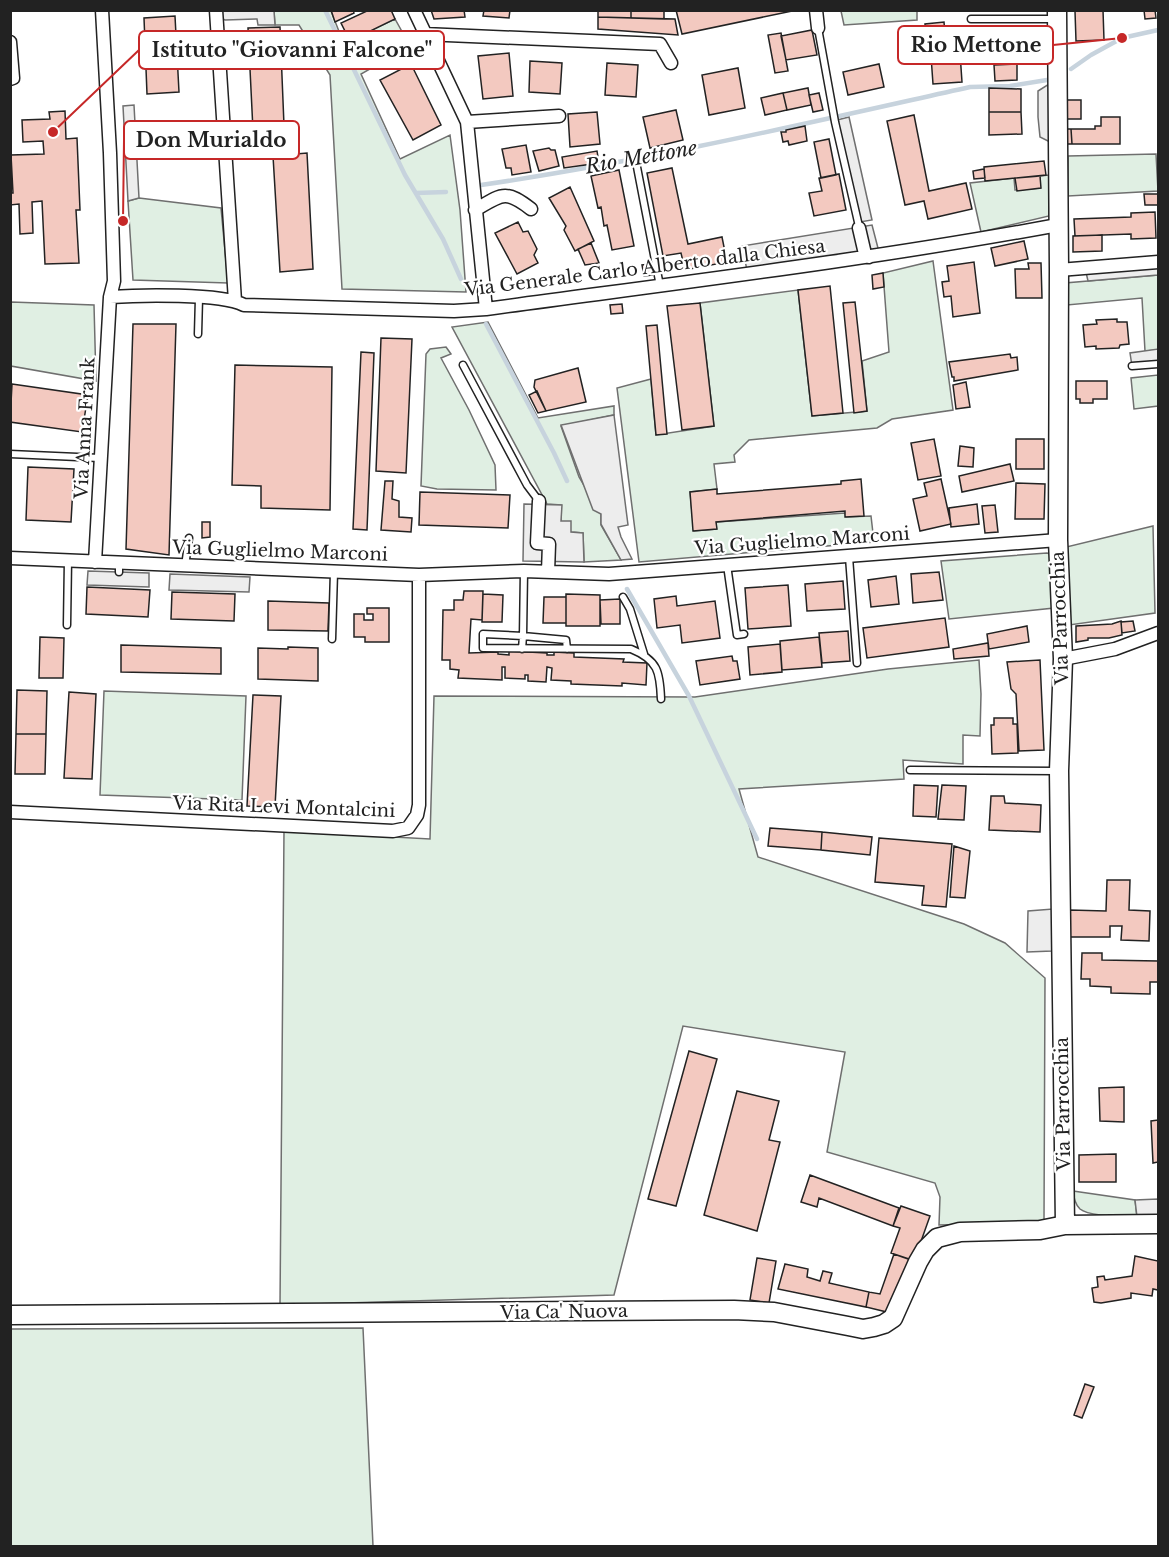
<svg xmlns="http://www.w3.org/2000/svg" width="1169" height="1557" viewBox="0 0 1169 1557" font-family="'Libre Baskerville',serif">
  <rect width="100%" height="100%" fill="#fff"/>
  <path fill="#e0efe3" stroke="#6f6f6f" stroke-width="1.5" d="M274 11H331L342 39 350 40 395 19 410 46 361 74 400 159 450 135 460 210 466 292 342 289 330 75 299 25H275Z
    M841 11H917V20L844 25Z
    M1156 154 1158 191 1068 196V156Z
    M1049 175V216L981 232 970 183 1014 178 1015 190 1040 188V176Z
    M139 198 221 208 228 283 133 280 128 201Z
    M933 261 953 410 892 419 877 428 749 440 734 455 735 462 714 464 717 489 690 492 694 531 716 529V522L845 513 846 517 871 516 874 542 639 562 617 388 651 379 656 435 714 426 700 303 798 290 812 416 867 411 862 361 889 352 883 273Z
    M1158 275V350L1145 351 1142 298 1067 305 1065 283Z
    M11 302 94 305 96 381 11 366Z
    M488 322 538 418 614 406V415L561 426 579 477 601 514V525L621 560 584 562 583 533 571 532 561 521V505L547 504 452 327Z
    M446 347 451 354 441 358 469 410 495 465 496 490 437 489 421 486 426 354 430 349Z
    M1158 375V406L1134 409 1131 378Z
    M1153 526 1155 613 1062 626 1058 549Z
    M1047 553 1050 554 1054 608 949 619 941 561Z
    M979 660 981 694 980 736 963 735V764L903 760 904 779 739 789 758 857 964 924 1005 943 1045 978 1044 1222 939 1225 940 1197 935 1183 827 1152 845 1052 683 1026 614 1295 280 1305 284 831 430 839 434 696 695 697 888 669Z
    M104 691 246 696 242 800 100 795Z
    M1073 1191 1135 1200 1137 1217C1123 1216 1090 1217 1080 1209 1075 1204 1074 1198 1073 1191Z
    M363 1328 373 1546H11V1329Z"/>
  <path fill="#ededed" stroke="#6f6f6f" stroke-width="1.5" d="M212 11H274L275 25H258L257 19 225 20 216 16Z
    M1049 84 1052 143 1040 137 1038 117V91Z
    M134 105 139 198 128 201 123 106Z
    M849 117 872 220 860 222 837 120Z
    M872 225 879 252 748 275 742 246Z
    M1158 262V275L1088 281 1085 268Z
    M1158 349V364L1132 366 1130 353Z
    M614 415 628 525 618 527 621 537 632 559 621 560 601 524V514L593 510 561 425Z
    M524 504 562 505 561 521H571V532L583 533 584 562 523 561Z
    M88 571 149 573V587L87 585Z
    M170 574 250 577 249 592 169 590Z
    M1053 909 1052 951 1027 952 1028 911Z
    M1158 1199V1216L1137 1217 1135 1200Z"/>
  <g fill="none" stroke-linecap="round" stroke-linejoin="round">
    <path stroke="#c7d3dd" stroke-width="4.5" d="M325 10 405 175 443 239 461 279
      M1071 69 1091 55 1122 38 1158 30
      M481 185C646 161 808 123 970 87L1010 86 1047 80
      M416 193 446 192
      M486 324 554 453 567 481
      M627 589 689 696 757 839"/>
  </g>
  <path fill="#f3c9c0" stroke="#222" stroke-width="1.5" d="M331 10H353L354 13 335 22Z
    M369 10H391L395 19 350 41 341 23Z
    M431 10H464L465 17 434 19Z
    M484 10H510L509 18 483 16Z
    M598 10H631V18L598 17Z
    M631 10H664V19L631 18Z
    M676 10H797L682 34Z
    M1103 10 1104 40 1076 41 1075 11Z
    M1144 10H1155L1156 18 1145 19Z
    M175 16 179 92 147 94 144 18Z
    M598 17 675 19 678 35 598 29Z
    M944 22 945 34 926 35 925 24Z
    M280 27 285 150 254 151 248 28Z
    M812 30 817 55 786 60 781 36Z
    M781 33 788 71 775 73 768 35Z
    M1032 34 1033 63 1004 64 1003 36Z
    M509 53 513 96 483 99 478 56Z
    M960 53 962 82 933 84 931 56Z
    M530 61 562 63 560 94 529 92Z
    M607 63 638 65 636 97 605 95Z
    M411 64 441 125 413 140 380 80Z
    M879 64 884 87 848 95 843 72Z
    M1017 64V80L995 81 994 65Z
    M738 68 745 108 709 115 702 75Z
    M808 88 811 105 787 110 783 93Z
    M989 88 1021 89V112H989Z
    M783 93 787 110 765 115 761 98Z
    M819 93 823 110 813 112 809 95Z
    M1065 100H1081V119H1066Z
    M676 110 683 140 650 148 643 117Z
    M65 111 66 139 77 138 80 210H76L79 263 45 264 42 201 32 202 33 233 20 234 19 204 10 205V193H13L11 155 44 154 43 141 23 142 22 120 50 119 49 112Z
    M597 112 600 144 570 147 568 114Z
    M989 112H1021L1022 134 989 135Z
    M914 115 929 191 966 183 972 209 928 219 924 201 905 205 887 121Z
    M1101 117H1120V144H1072L1071 129H1095V126H1101Z
    M805 126 807 141 789 145 788 141 783 142 781 132H786V130Z
    M1067 129H1071L1072 144H1067Z
    M829 139 836 175 821 178 814 142Z
    M526 145 531 172 512 175 511 168H506L502 149Z
    M549 148 551 150H555L559 166 539 171 533 151Z
    M597 151 599 163 564 168 562 157Z
    M307 153 313 269 280 272 273 156Z
    M1044 161 1046 175 985 181 984 167Z
    M672 168 688 244 722 237 727 262 685 270 681 253 663 256 647 173Z
    M984 169 985 178 974 179 973 171Z
    M619 170 634 246 612 250 607 225 604 226 601 207 598 208 591 176Z
    M839 174 846 210 814 216 809 193 822 191 819 178Z
    M1040 176 1041 188 1017 191 1015 178Z
    M570 187 594 241 575 251 564 230 566 226 549 198Z
    M1144 194H1158V205H1145Z
    M1155 212 1156 238 1131 239V234L1075 236 1074 219 1131 217V213Z
    M518 222 523 232 528 231 537 249 534 255 538 263 517 274 495 233Z
    M1102 235V251L1073 252V236Z
    M1024 241 1028 259 995 266 991 248Z
    M591 243 599 263 585 265 578 249Z
    M974 262 980 313 953 317 951 296 944 297 942 282 949 281 947 266Z
    M1028 263H1041L1042 298H1016L1015 269H1029Z
    M650 264 652 275 644 276 642 265Z
    M883 273 884 287 873 289 872 275Z
    M830 286 843 413 812 416 798 290Z
    M855 302 867 411 854 413 843 303Z
    M700 303 714 426 682 430 667 306Z
    M622 304 623 313 611 314 610 305Z
    M1117 319V322H1127L1129 344 1120 345 1119 348 1096 349V346L1085 347 1083 325 1097 324 1096 320Z
    M133 324H176L169 555 126 549Z
    M657 325 667 434 656 435 646 326Z
    M381 338 412 339 406 473 376 471Z
    M361 352 374 353 367 530 353 529Z
    M1010 354 1011 358 1017 357 1018 370 954 381V377H952L949 362Z
    M235 365 332 367 330 510 261 508V486L232 485Z
    M578 368 586 402 546 411 534 387 535 380Z
    M1076 381H1107V399H1093V403H1080V399H1076Z
    M966 382 970 407 956 409 953 385Z
    M12 384 88 395 82 432 10 422Z
    M537 391 546 411 538 413 529 395Z
    M934 439 941 476 918 480 911 443Z
    M1016 439H1044V469H1016Z
    M960 446 974 448 973 467 958 466Z
    M1010 464 1014 481 962 492 959 476Z
    M28 467 74 469 71 522 26 520Z
    M861 479 864 516 845 517V511L716 522 717 529 693 531 690 492 717 489V494L841 484V481Z
    M941 479 951 524 920 531 913 499 927 496 924 483Z
    M385 481H393L392 499 399 501V517L412 518 411 532 381 530Z
    M1016 483 1045 484 1044 519H1015Z
    M420 492 510 495 508 528 419 525Z
    M977 504 979 524 951 527 949 508Z
    M995 505 998 532 985 533 982 506Z
    M202 522H210V537L202 538Z
    M939 572 943 600 913 603 911 574Z
    M896 576 899 604 871 607 868 580Z
    M843 581 845 609 807 611 805 584Z
    M788 585 791 626 748 629 745 588Z
    M87 587 150 590 148 617 86 614Z
    M464 591H483L482 620 471 619 469 653 498 652V654L509 655V651L547 653V655H554V652L574 653V657L624 659 623 662 647 663 646 685 622 683V686L571 684V681L551 680 552 668 547 667 546 682 528 681V675H525V679L505 678V667H502V680L458 678 459 670 450 669V660H442L443 610H454V600H463Z
    M172 592 235 594 234 621 171 619Z
    M483 594 503 595 502 622H482Z
    M566 594 600 595V626H566Z
    M676 596 677 606 715 601 720 638 682 643 680 625 657 628 654 599Z
    M544 597H566V623H543Z
    M620 599V624H601L600 600Z
    M268 601 329 603 328 631 268 630Z
    M367 608H389V642H365V637H354V614H364V620H373V614H367Z
    M945 618 949 647 867 658 863 628Z
    M1121 621 1122 635 1109 638H1088V640L1076 642V626L1112 624Z
    M1133 621 1135 631 1122 633 1121 622Z
    M1027 626 1029 642 989 649 987 634Z
    M848 631 850 661 822 663 819 633Z
    M40 637 64 638 63 678H39Z
    M819 637 822 667 782 670 780 641Z
    M988 643 989 656 954 659 953 649Z
    M780 644 782 672 750 675 748 647Z
    M121 645 221 648V674L121 672Z
    M288 647 318 648V681L258 679V648L288 649Z
    M732 656 733 661H737L740 679 700 685 696 661Z
    M1040 660 1044 750 1019 751 1016 694 1011 689 1007 662Z
    M17 690 47 691 46 734H16Z
    M69 692 96 694 92 779 64 778Z
    M253 695 281 696 275 807 247 806Z
    M994 718H1013V724H1017L1018 753 992 754 991 725H994Z
    M16 734H46L45 774H15Z
    M914 785 938 786 936 817 913 816Z
    M942 785 966 786 964 820 938 819Z
    M991 796H1004L1005 803 1041 805 1040 832 989 830Z
    M770 828 822 832 821 850 768 846Z
    M822 832 872 837 870 855 821 850Z
    M879 838 952 844 946 907 922 905 924 886 875 882Z
    M954 846 970 851 965 898 950 897Z
    M1107 880H1130L1129 910 1150 911 1149 941 1121 940 1122 926H1110V937H1069L1070 910 1106 911Z
    M1082 953H1102V960L1158 961V982H1150V994L1111 993V987L1090 986V979H1081Z
    M689 1051 717 1059 676 1206 648 1199Z
    M1124 1087V1122L1100 1121 1099 1088Z
    M737 1091 779 1101 769 1140 780 1142 757 1231 704 1215Z
    M1158 1120V1162L1153 1163 1151 1121Z
    M1116 1154V1182H1079V1155Z
    M810 1175 899 1208 893 1226 819 1198 817 1207 801 1202Z
    M901 1206 930 1216 914 1261 891 1253 900 1228 893 1226Z
    M894 1254 912 1260 891 1313 866 1307 869 1292 880 1294Z
    M1135 1256 1158 1261V1290L1153 1289 1152 1296 1131 1293V1298L1101 1303 1094 1302 1092 1288 1098 1287 1097 1277 1104 1276 1105 1280 1132 1276Z
    M757 1258 776 1261 769 1303 750 1300Z
    M785 1264 808 1269 807 1277 820 1281 823 1271 832 1273 829 1283 869 1292 866 1307 778 1289Z
    M1085 1384 1094 1387 1082 1418 1074 1415Z"/>
  <g fill="none" stroke-linecap="round" stroke-linejoin="round">
    <defs>
      <path id="lane" d="M971 19H1056
        M818 28 835 122 858 222
        M637 167 660 286
        M198 334 199 298
        M463 365 527 485 539 501
        M1132 366 1158 364
        M10 454 100 458
        M849 557 857 663
        M727 565 737 635 744 634
        M185 566 189 538
        M524 571 523 636 483 634V648L631 649C658 660 660 672 661 699
        M119 572V563
        M623 597 630 609 644 654
        M67 625 68 560
        M332 639 334 572
        M522 649 523 636 566 640 567 649
        M910 770 1056 771"/>
      <path id="street" d="M216 10 235 301
        M414 10 467 122 486 309
        M816 10 818 28
        M424 34 660 44 671 63
        M10 42 13 78 10 79
        M467 122 559 116
        M475 210C502 194 505 189 531 209
        M859 228 865 254 869 257
        M1059 270 1158 262
        M110 297C138 295 221 293 244 305L454 311 486 309C677 283 868 260 1058 225
        M539 501 537 543 549 544 548 572
        M10 558 419 575 524 571 609 574 1058 540
        M95 562 110 297 114 281 110 153 102 10
        M1063 659 1115 649 1158 633
        M10 812 393 831 408 828 417 815 419 805V575"/>
      <path id="secondary" d="M1057 10 1059 270 1058 540 1063 659 1059 771 1065 1225
        M10 1315 734 1310 774 1312 848 1326 863 1329 874 1327 884 1324 893 1318 918 1262 925 1250 937 1238 960 1232 1040 1230 1065 1225 1158 1224"/>
    </defs>
    <use href="#lane" stroke="#222" stroke-width="9"/>
    <use href="#street" stroke="#222" stroke-width="15"/>
    <use href="#secondary" stroke="#222" stroke-width="21"/>
    <use href="#lane" stroke="#fff" stroke-width="6"/>
    <use href="#street" stroke="#fff" stroke-width="12"/>
    <use href="#secondary" stroke="#fff" stroke-width="18"/>
  </g>
  <g text-anchor="middle" stroke-width="4.5" stroke-linejoin="round" paint-order="stroke">
    <g font-size="18" fill="#222" stroke="#fff">
      <text transform="translate(645 268) rotate(-7)" y="6">Via Generale Carlo Alberto dalla Chiesa</text>
      <text transform="translate(85 428) rotate(-87)" y="6">Via Anna Frank</text>
      <text transform="translate(802 541) rotate(-4)" y="6">Via Guglielmo Marconi</text>
      <text transform="translate(280 551) rotate(2)" y="6">Via Guglielmo Marconi</text>
      <text transform="translate(1060 618) rotate(-92)" y="6">Via Parrocchia</text>
      <text transform="translate(284 807) rotate(2)" y="6">Via Rita Levi Montalcini</text>
      <text transform="translate(1063 1104) rotate(-91)" y="6">Via Parrocchia</text>
      <text transform="translate(564 1312) rotate(-1)" y="6">Via Ca' Nuova</text>
    </g>
    <g font-size="20" font-style="italic" fill="#222" stroke="#fff">
      <text transform="translate(641 157) rotate(-10)" y="7">Rio Mettone</text>
    </g>
  </g>
  <path fill="none" stroke="#c62828" stroke-width="2" d="M1122 38L1053 45M53 132L139 50M123 221L124 140"/>
  <g fill="#c62828" stroke="#fff" stroke-width="2">
    <circle cx="1122" cy="38" r="6"/>
    <circle cx="53" cy="132" r="6"/>
    <circle cx="123" cy="221" r="6"/>
  </g>
  <g fill="#fff" stroke="#c62828" stroke-width="2">
    <rect x="898" y="26" width="155" height="38" rx="6"/>
    <rect x="139" y="31" width="305" height="38" rx="6"/>
    <rect x="124" y="121" width="175" height="38" rx="6"/>
  </g>
  <g font-size="20" text-anchor="middle" font-weight="bold" fill="#222">
    <text x="976" y="52">Rio Mettone</text>
    <text x="292" y="57">Istituto "Giovanni Falcone"</text>
    <text x="211" y="147">Don Murialdo</text>
  </g>
  <rect width="1169" height="1557" fill="none" stroke="#222222" stroke-width="24"/>
</svg>
